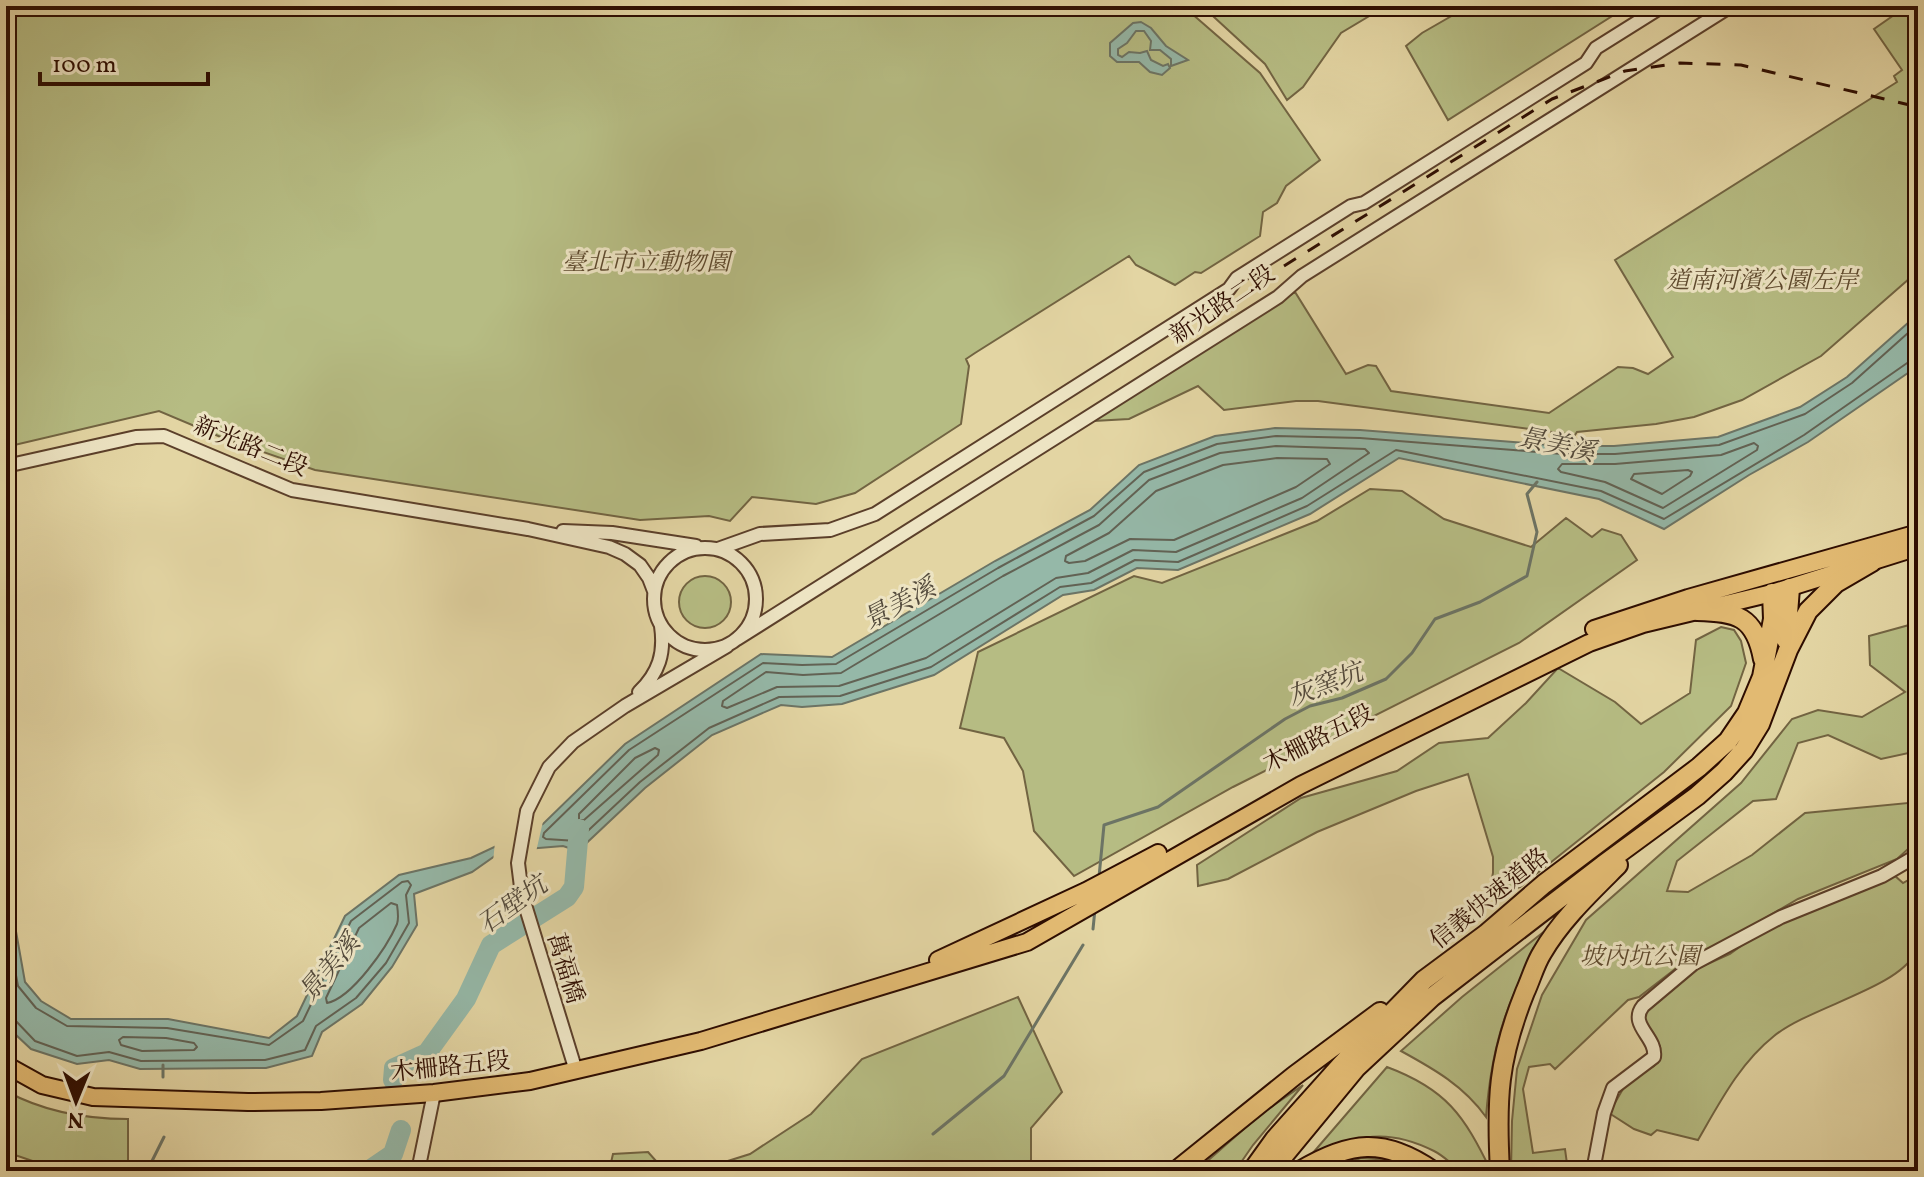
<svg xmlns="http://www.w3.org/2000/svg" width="1924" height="1177" viewBox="0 0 1924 1177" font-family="Vollkorn,'Noto Serif TC',serif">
  <rect width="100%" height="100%" fill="#e3d5a3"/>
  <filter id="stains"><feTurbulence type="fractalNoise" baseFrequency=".0025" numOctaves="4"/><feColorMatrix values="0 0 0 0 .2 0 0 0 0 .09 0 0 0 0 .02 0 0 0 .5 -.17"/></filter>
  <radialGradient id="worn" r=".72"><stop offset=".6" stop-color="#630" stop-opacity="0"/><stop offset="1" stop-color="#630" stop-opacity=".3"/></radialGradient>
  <path fill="#b6bc83" stroke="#726442" stroke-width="2" d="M6 6H1183L1260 73 1320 160 1286 186 1277 203 1263 212 1260 236 1201 273 1195 272 1175 285 1136 265 1129 256 975 353 966 359 969 366 961 424 855 493 816 504 752 497 730 521 709 516 640 520 315 470 223 438 159 411 6 447Z
    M1202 6H1386L1341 33 1303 87 1287 100 1265 64Z
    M1469 6H1628L1448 120 1406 46 1422 33Z
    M1907 6H1918V271L1821 356 1742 400 1694 417 1656 424 1577 432 1575 435 1318 401H1296L1224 410 1198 386 1129 419 1093 421 1295 292 1346 374 1368 365 1376 366 1391 391 1549 413 1618 367 1633 368 1648 374 1673 357 1615 260 1897 82 1894 76 1902 70 1874 29Z
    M1370 489 1402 491 1444 519 1531 547 1566 518 1592 537 1602 529 1621 535 1637 560 1519 643 1233 787 1074 876 1034 831 1023 771 1004 738 960 728 978 652 1134 576 1162 583 1317 521Z
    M679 602a26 26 0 1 1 52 0a26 26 0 1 1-52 0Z
    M1918 618V751L1881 759 1828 735 1798 743 1776 799 1753 801 1677 861 1667 891 1688 892 1752 855 1805 813 1918 802V840L1897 859 1798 899 1729 939 1688 959 1639 997 1628 1000 1555 1069 1550 1064 1529 1067 1523 1089 1533 1153 1565 1149 1568 1171H1511L1512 1121 1517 1069 1542 995 1586 920 1741 783 1792 719 1818 710 1862 717 1905 692 1870 665 1869 636 1909 625Z
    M1721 627 1734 630 1741 641 1746 663 1731 706 1664 772 1520 887 1488 897 1493 873V857L1468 774 1416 791 1317 832 1228 879 1198 886 1197 865 1301 798 1397 771 1439 743 1488 738 1526 703 1558 668 1615 702 1641 724 1690 693 1696 640Z
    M1918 861C1918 881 1923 937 1915 953 1898 988 1810 1007 1774 1036 1740 1063 1720 1102 1698 1140L1657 1130 1651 1135 1634 1129 1609 1113 1627 1082 1654 1066 1660 1057V1046L1643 1021 1646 1010 1692 971 1730 954 1752 938 1785 921 1895 876 1903 883 1910 879V868Z
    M1551 926C1509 992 1492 1039 1486 1117 1464 1086 1434 1069 1401 1051L1462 997Z
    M1018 997 1062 1092 1031 1128V1171H696L750 1154 811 1114 862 1059Z
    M1387 1067C1446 1089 1464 1115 1491 1171 1482 1171 1466 1174 1459 1169 1451 1164 1444 1156 1434 1151 1386 1127 1359 1136 1312 1154Z
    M1303 1085 1253 1145 1235 1171H1196L1261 1114Z
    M6 1091C44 1112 85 1119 128 1119V1171H62L6 1152Z
    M648 1152 665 1171H609L613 1154Z
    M1361 1158 1391 1160 1416 1171H1324Z"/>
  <path fill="#95b8a8" stroke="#6c7465" stroke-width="2" d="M1141 22 1151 28 1166 46 1188 60 1171 66V59L1160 50H1150L1151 41 1144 31H1136L1127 43 1118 49V55L1122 57 1129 52 1140 53 1147 51 1151 60 1163 66 1168 64 1170 68 1162 75 1150 72 1139 62H1117L1110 56V43L1133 23Z
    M1918 314V366L1808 442 1749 475 1664 529 1599 499 1399 458 1310 514 1178 570 1137 568 1094 590 1063 595 934 675 842 704 802 707 781 705 712 735 645 788 578 851 563 846 502 851 472 872 414 894 417 925 392 967 362 1004 322 1032 312 1056 266 1068 140 1069 109 1060 77 1064 31 1049 15 1034 6 1020V875L25 982 41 1001 71 1019H168L269 1038 297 1016 345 916 399 875 471 858 543 824 625 744 761 654 832 657 995 561 1090 510 1139 465 1215 436 1275 428 1360 430 1563 446H1614L1718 437 1800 407 1847 377Z"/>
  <path fill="#e3d5a3" d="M544 817 536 852 503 855 493 862 495 842Z"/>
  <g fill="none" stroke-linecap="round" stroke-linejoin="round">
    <path stroke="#626254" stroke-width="2" d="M1918 324 1852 383 1805 414 1719 445 1615 454H1563L1360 438 1276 436 1217 444 1144 472 1094 516 998 568 836 664 802 665 763 663 629 750 544 833 543 837 546 839 577 841 640 782 709 728 779 697 840 696 931 667 1060 587 1091 583 1135 560 1178 562 1307 506 1396 450 1601 491 1664 519 1804 435 1910 361 1918 360
      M1754 443 1758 446 1757 450 1663 508 1605 482 1561 472 1558 469 1562 464H1615L1721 455Z
      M1276 446 1365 449 1369 453 1302 498 1176 552 1133 550 1088 573 1056 578 926 658 839 686 777 687 727 708 722 706 723 701 766 672 803 675 841 673 1003 576 1099 525 1149 480 1220 453Z
      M1277 458 1327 459 1330 464 1296 487 1174 540 1130 539 1085 561 1069 563 1065 561 1066 556 1109 533 1156 491 1223 465Z
      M1688 470 1692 472 1690 476 1662 494 1631 479 1634 474Z
      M655 748 659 750 658 755 584 820H579V814L635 758Z
      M391 903 397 905C398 912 399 918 397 924 387 947 352 998 327 1003L326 998 359 928Z
      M6 922 18 986 36 1008 67 1026 167 1028 269 1045 303 1021 351 921 402 882 408 881 411 885 406 895 409 923 386 963 356 998 316 1026 305 1050 265 1060 141 1061 109 1052 77 1056 35 1041 14 1019 6 1017
      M123 1037 166 1038 194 1043 197 1047 194 1050 142 1051 121 1045 119 1040Z"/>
    <path stroke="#6c7465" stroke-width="3" d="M1099 877 1104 825 1158 807 1285 719 1310 706 1342 698 1386 679 1412 653 1435 619 1480 602 1527 576 1537 532 1527 494 1537 482
      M1093 929 1095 909
      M163 1065V1077
      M933 1134 1004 1076 1083 945
      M147 1171 164 1137"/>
    <path stroke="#95b8a8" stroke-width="20" d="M393 1080 394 1068 427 1053 466 999 491 945 567 897 574 887 579 829
      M368 1171 393 1154 401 1130"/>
    <defs>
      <path id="minor" d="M6 466 136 437 164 436 292 490 528 529 609 547 625 554 640 565 649 578 654 591
        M563 531 612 533 696 546
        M654 599a51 51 0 1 1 102 0a51 51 0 1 1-102 0Z
        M718 549 760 534 830 530 875 514 1229 289 1237 278 1351 206 1364 203 1586 63 1596 48 1663 6
        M737 639 1278 297 1302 276 1731 6
        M639 692C659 673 665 653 661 626
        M576 1071 522 895 518 863 527 811 549 767 573 742 625 706 727 646
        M418 1171 434 1093
        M1593 1171 1604 1113 1613 1088 1654 1057C1657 1037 1628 1025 1643 1006L1693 964 1781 917 1882 876 1918 855"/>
      <path id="major" d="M1594 629 1688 598 1918 533
        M938 960 1086 891 1158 853
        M6 1065 42 1085 93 1097 248 1102 321 1101 434 1093 530 1081 701 1041 1027 942 1301 785 1589 643 1643 624 1772 593 1918 547"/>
      <path id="highway" d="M1697 611C1737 612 1755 616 1763 659
        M1786 640 1790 588
        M6 1171H8
        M1176 1171 1294 1076 1380 1012
        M1252 1171 1275 1139 1342 1064 1424 980 1486 934 1544 884 1699 767 1728 741 1747 713 1762 677 1773 619 1772 593
        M1271 1171 1356 1068 1432 997 1603 865 1697 796 1724 772 1744 750 1760 724 1788 650 1808 611 1836 583 1872 562
        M1300 1171C1350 1141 1384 1137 1433 1171
        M1500 1171C1496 1099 1498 1059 1525 992 1531 979 1535 964 1542 953 1561 920 1591 892 1618 865"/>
    </defs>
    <use href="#minor" stroke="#5b3f2a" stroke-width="16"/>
    <use href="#major" stroke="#2e0d01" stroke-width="20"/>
    <use href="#highway" stroke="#2e0d01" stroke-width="22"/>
    <use href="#minor" stroke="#ede4c3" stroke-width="12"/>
    <use href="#major" stroke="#e2ba72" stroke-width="16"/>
    <use href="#highway" stroke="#e2ba72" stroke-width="18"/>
    <path stroke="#2e0d01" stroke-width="3" stroke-dasharray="14 14" stroke-linecap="butt" d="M1284 266 1552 99 1625 71 1680 63 1741 65 1918 107"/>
  </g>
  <g text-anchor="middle" stroke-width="6" stroke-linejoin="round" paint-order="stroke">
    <g font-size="24" font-style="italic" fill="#5e4a2e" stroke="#ede4c3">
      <text x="646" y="270">臺北市立動物園</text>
      <text x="1762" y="288">道南河濱公園左岸</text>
      <text x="1640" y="964">坡內坑公園</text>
    </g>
    <g font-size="24" fill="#2e0d01" stroke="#ede4c3">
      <text transform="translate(1222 304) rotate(-34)" y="8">新光路二段</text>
      <text transform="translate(251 446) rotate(22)" y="8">新光路二段</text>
      <text transform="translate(1318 738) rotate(-27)" y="8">木柵路五段</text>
      <text transform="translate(1489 898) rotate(-39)" y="8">信義快速道路</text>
      <text transform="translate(566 968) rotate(73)" y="8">萬福橋</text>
      <text transform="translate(450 1066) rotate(-6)" y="8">木柵路五段</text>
    </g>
    <g font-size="26" font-style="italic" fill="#52493b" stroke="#ede4c3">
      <text transform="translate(1557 444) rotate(12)" y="9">景美溪</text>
      <text transform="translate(899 603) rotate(-28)" y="9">景美溪</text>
      <text transform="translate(1325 684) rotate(-21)" y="9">灰窯坑</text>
      <text transform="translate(512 904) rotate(-36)" y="9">石壁坑</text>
      <text transform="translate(329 967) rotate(-50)" y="9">景美溪</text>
    </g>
  </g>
  <rect width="1924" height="1177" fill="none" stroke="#e3d5a3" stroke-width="32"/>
  <rect x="8" y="8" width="1908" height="1161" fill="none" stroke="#2e0d01" stroke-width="4"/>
  <rect x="16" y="16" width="1892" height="1145" fill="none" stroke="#2e0d01" stroke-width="2"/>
  <g transform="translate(76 1101) rotate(181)" stroke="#ede4c3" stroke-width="6" paint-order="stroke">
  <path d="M0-6L14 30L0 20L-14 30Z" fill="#2e0d01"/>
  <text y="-12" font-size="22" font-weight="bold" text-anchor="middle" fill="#2e0d01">N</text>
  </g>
  <path d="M40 72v12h168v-12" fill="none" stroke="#2e0d01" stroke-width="4"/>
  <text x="52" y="72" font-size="24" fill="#2e0d01" stroke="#ede4c3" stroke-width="6" paint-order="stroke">100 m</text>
  <rect width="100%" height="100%" filter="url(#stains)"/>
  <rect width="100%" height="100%" fill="url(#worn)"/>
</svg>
